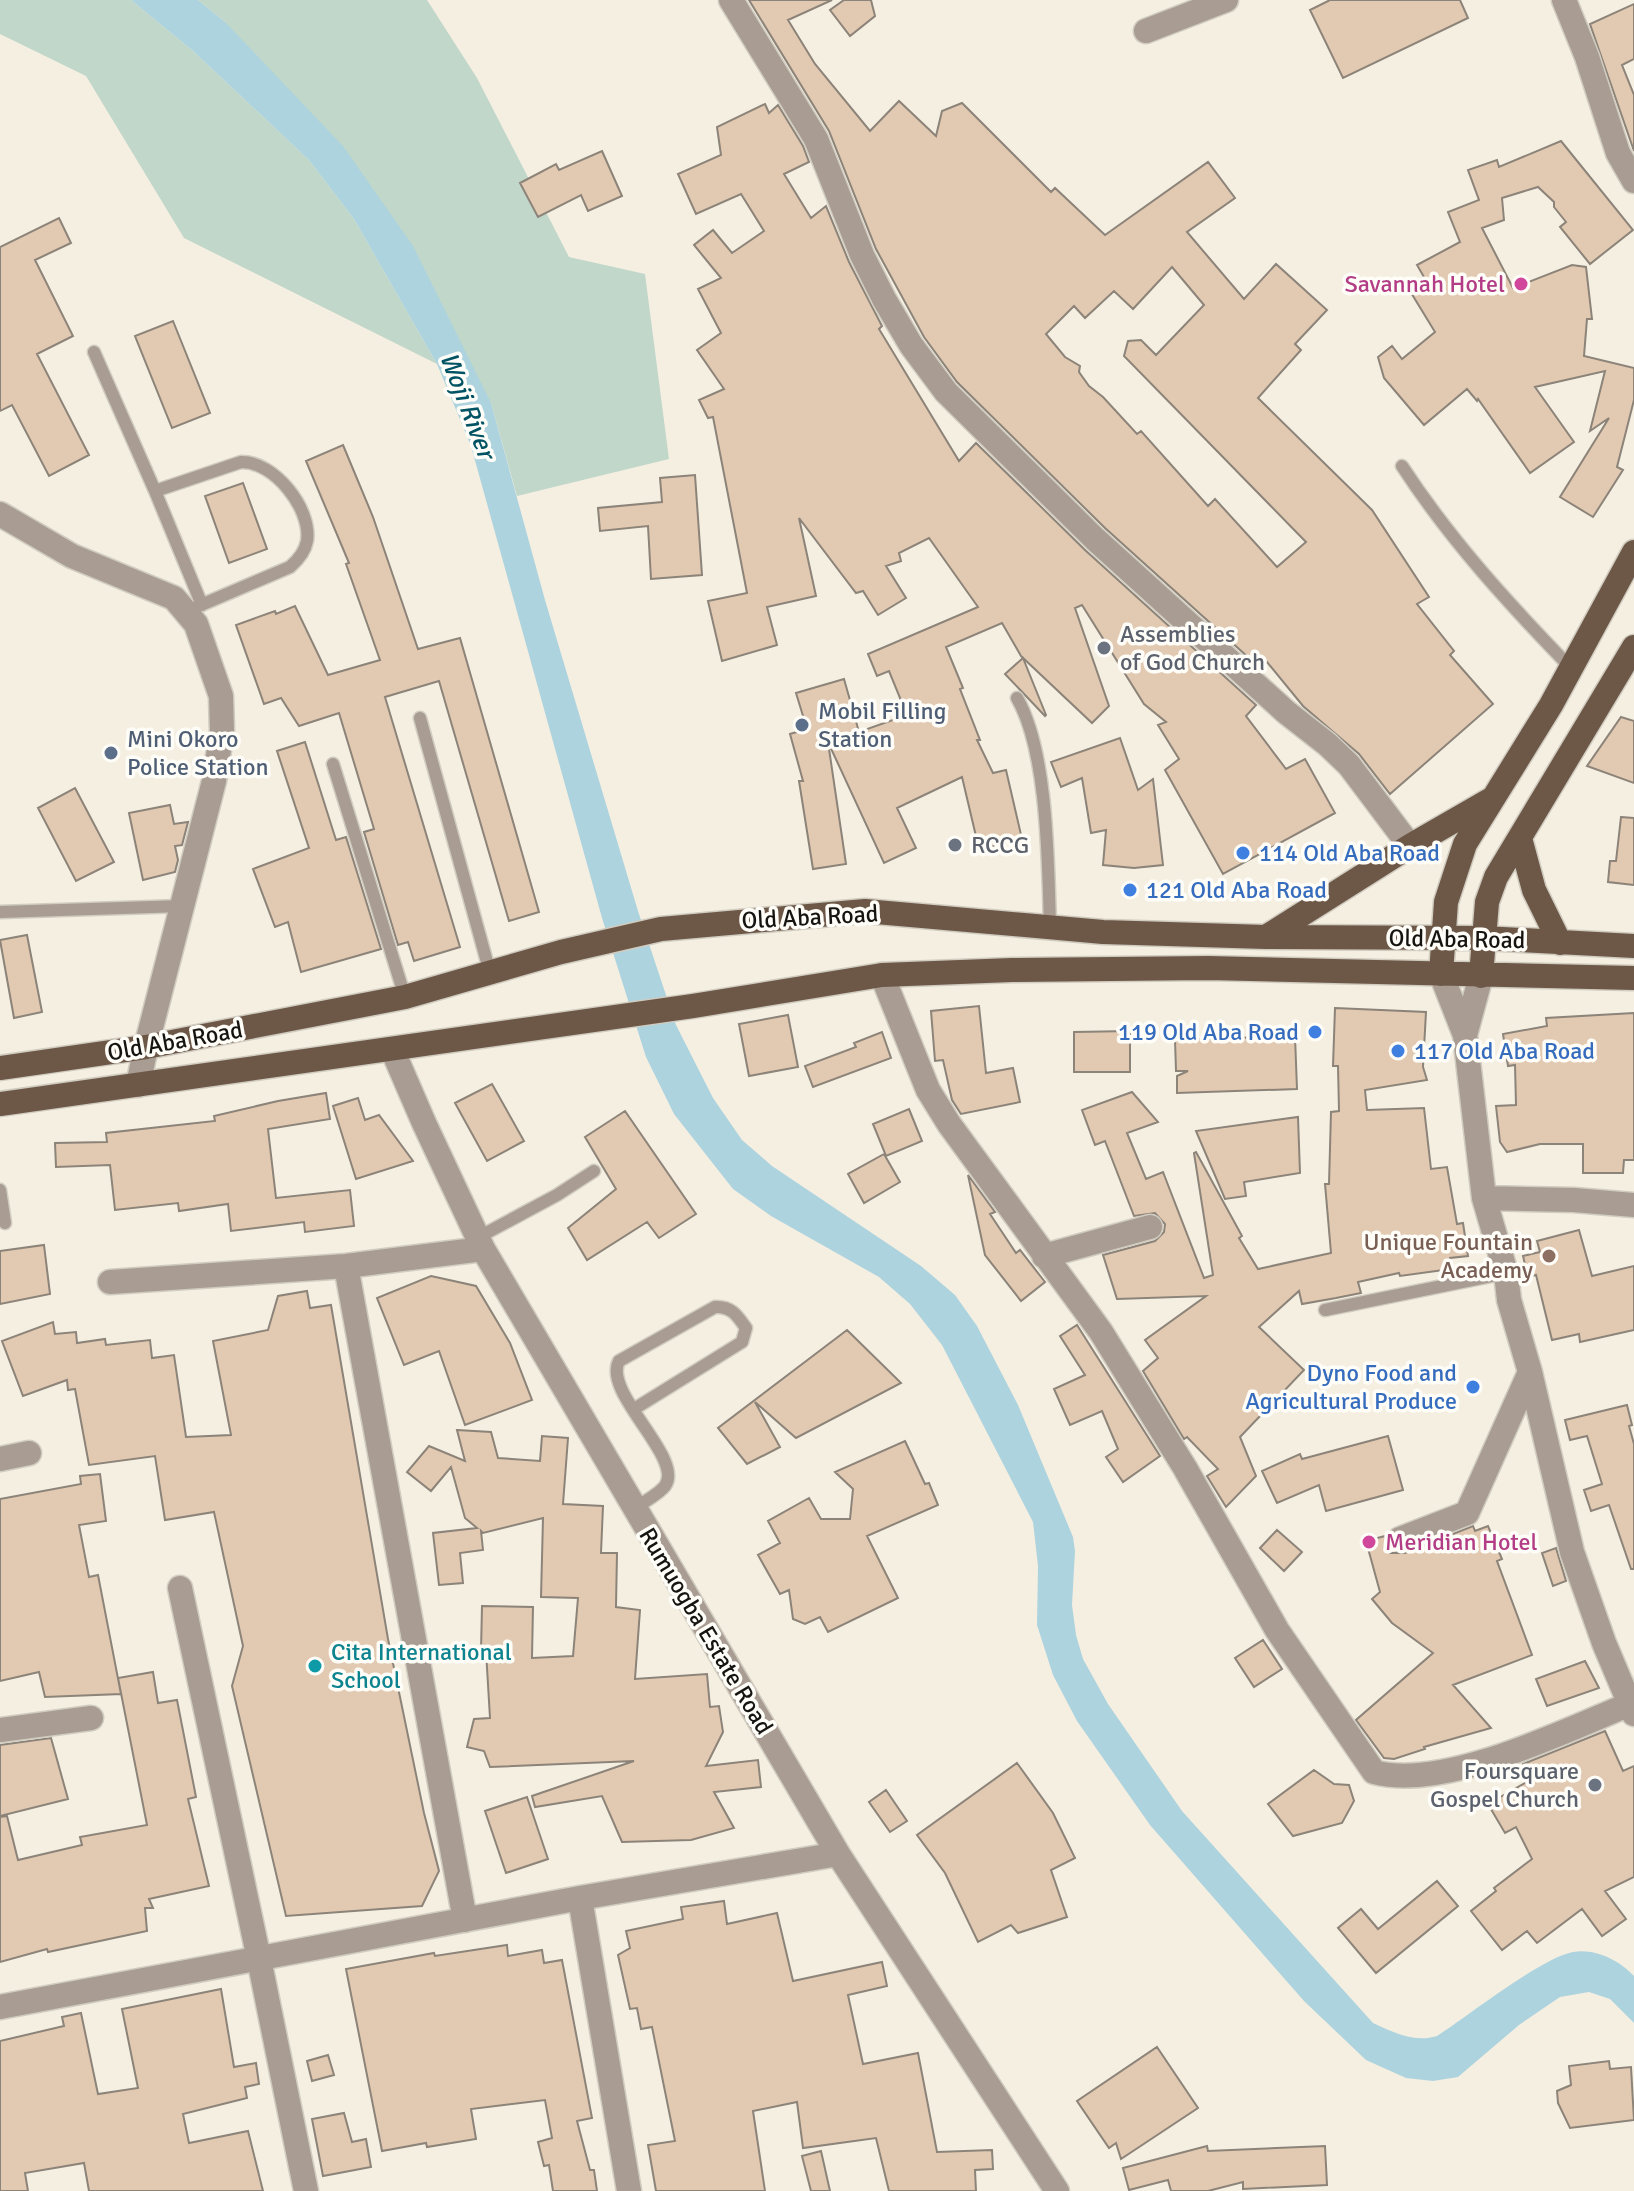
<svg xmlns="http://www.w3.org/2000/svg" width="1634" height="2191" viewBox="0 0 1634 2191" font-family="Signika,sans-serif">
  <rect width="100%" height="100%" fill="#f5efe2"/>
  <path fill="#c0d7ca" d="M0 0H131L193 51 309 160 354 219 437 364 184 238 86 76 0 34Z
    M198 0H427L477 78 569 257 645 274 669 459 517 496 491 403 225 22Z"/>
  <path fill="#add3de" d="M131 0H198L225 22 343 146 413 246 491 403 545 600 638 911 676 1025 713 1098 742 1140 772 1166 921 1266 955 1295 977 1326 1018 1405 1073 1537 1075 1551 1072 1605 1076 1635 1083 1659 1108 1704 1182 1811 1373 2023C1395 2033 1414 2043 1437 2036 1468 2016 1541 1958 1573 1952 1595 1948 1619 1960 1634 1976V2023L1610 1999 1589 1992 1560 1997 1519 2025 1458 2077 1433 2081 1406 2078 1366 2060 1304 2001 1150 1825 1077 1721 1053 1675 1037 1625 1038 1566 1033 1522 942 1345 910 1304 879 1277 771 1216 733 1189 674 1114 646 1057 602 918 471 446 437 364 354 219 309 160 193 51Z"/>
  <path fill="#e2c9b1" stroke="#8c8379" stroke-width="2" fill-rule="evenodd" d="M749 0H832L788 20 815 64 870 131 899 101 936 136 942 111 962 103 1051 192 1055 188 1105 235 1208 162 1235 198 1187 232 1244 299 1276 264 1327 310 1295 344 1301 350 1258 398 1372 510 1429 597 1417 604 1454 651 1450 655 1493 704 1390 794 1359 754 1303 706 1267 662 1259 667 1105 528 957 382 924 337 876 249 829 131ZM1172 267 1204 305 1156 355 1141 340 1128 341 1124 356 1306 542 1277 567 1215 499 1208 506 1141 431 1137 434 1103 397 1089 386 1079 372 1080 366 1065 357 1046 334 1074 306 1085 318 1114 291 1133 309Z
    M844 0H871L875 16 850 36 830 10Z
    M1330 0H1460L1468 18 1343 78 1310 10Z
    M1634 4V59L1622 65 1634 95V151L1590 24Z
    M765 104 769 113 778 105 803 146 809 162 784 174 811 218 826 206 849 262 882 326 879 329 959 461 976 443 1085 550 1256 705 1246 716 1286 769 1305 759 1335 813 1223 874 1165 770 1179 759 1158 725 1166 722 1144 704 1082 605 1075 608 1109 706 1092 723 1021 656 1002 623 946 647 963 688 960 689 980 740H977L993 773 1006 770 1022 839 979 849 962 777 897 808 916 848 884 863 828 742 846 864 813 869 799 781H803L790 734 807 729 796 693 844 679 859 732 907 715 889 671 877 676 868 654 978 607 929 538 899 553 901 561 886 566 906 598 878 615 863 591 856 593 799 518 816 596 767 607 777 645 722 661 708 601 747 593 713 417 708 418 699 400 724 389 697 350 721 333 698 289 721 278 694 245 713 230 732 253 764 231 741 194 696 214 678 174 721 155 717 127Z
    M1561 141 1633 230 1590 264 1560 227 1566 222 1554 207V202L1538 187 1502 198 1504 220 1482 228 1513 288 1572 265 1586 267 1592 319H1587L1584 356 1634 368V400L1617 467 1623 470 1593 517 1560 497 1609 418 1590 431 1605 371 1535 387 1574 442 1530 473 1478 399 1477 401 1467 389 1424 425 1384 378 1378 357 1392 346 1402 359 1435 332 1410 291 1412 283 1424 277 1417 265 1460 242 1448 212 1479 200 1468 170 1497 160 1499 167Z
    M602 151 622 196 588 211 581 195 538 217 520 183 556 164 559 170Z
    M59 218 71 243 35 260 73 336 37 354 89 455 49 476 12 405 0 411V247Z
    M173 321 210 413 172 428 135 336Z
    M343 445 373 517 418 649 460 638 539 912 509 921 439 681 385 697 460 947 414 961 408 942 398 945 364 832 374 829 339 713 299 726 281 698 264 704 236 625 275 611 276 614 295 606 328 675 380 660 346 564 349 563 306 461Z
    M695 475 702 575 651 579 648 526 600 531 598 508 662 502 660 478Z
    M243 483 267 549 229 563 205 496Z
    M1023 658 1046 715 1045 716 1005 674Z
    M1621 717 1634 721V783L1587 766Z
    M1120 738 1138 790 1153 779 1163 865 1134 868 1103 865 1106 830 1091 833 1082 778 1061 787 1051 762Z
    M305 742 336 840 346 837 381 949 301 972 288 922 275 927 253 869 309 848 277 751Z
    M75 788 114 862 76 881 38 808Z
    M170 805 174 824 188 822 182 845 175 846 178 860 175 872 143 880 129 813Z
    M1621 817 1634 818V885L1608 882 1610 861H1616Z
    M27 935 42 1012 14 1018 0 940Z
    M979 1006 986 1073 1013 1068 1020 1102 961 1114 952 1100 943 1060 935 1061 931 1011Z
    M1335 1008 1426 1012 1423 1067 1427 1080 1365 1090 1367 1110 1424 1108 1431 1169 1447 1167 1457 1224 1463 1223 1468 1256 1450 1258 1451 1269 1400 1276 1399 1273 1358 1282 1361 1293 1336 1298 1302 1304 1299 1291 1259 1327 1304 1370 1240 1437 1256 1476 1226 1507 1207 1476 1218 1469 1187 1437 1184 1439 1143 1371 1158 1358 1145 1340 1206 1296 1117 1299 1103 1255 1155 1241 1164 1232 1165 1224 1155 1213 1134 1216 1105 1141 1095 1145 1082 1110 1132 1092 1158 1122 1127 1133 1146 1179 1163 1172 1204 1278 1213 1275 1194 1153 1196 1152 1242 1236 1239 1238 1258 1269 1331 1253 1325 1184H1329L1331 1112 1339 1111 1338 1066H1333Z
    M1634 1013V1160H1624L1623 1173H1583V1144H1540L1507 1152 1500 1142 1496 1106 1516 1105 1515 1065 1508 1066 1503 1034 1547 1026 1546 1018Z
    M788 1015 798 1067 749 1076 739 1024Z
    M1130 1031V1072H1074V1032Z
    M882 1032 891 1058 813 1087 805 1066 856 1047 854 1043Z
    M1295 1036 1297 1089 1177 1093V1076L1188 1071H1176L1175 1040Z
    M492 1084 524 1141 487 1161 455 1103Z
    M326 1093 330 1119 268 1129 276 1198 350 1190 354 1226 305 1232 304 1222 231 1231 228 1204 179 1211 178 1203 115 1210 110 1165 56 1167 55 1143 107 1142 106 1133 215 1121 214 1116 278 1101Z
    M358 1098 365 1120 379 1115 413 1161 356 1179 333 1106Z
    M909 1109 922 1141 886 1156 873 1124Z
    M625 1111 696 1214 659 1238 647 1222 587 1260 568 1228 616 1189 585 1137Z
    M1298 1117 1300 1173 1244 1182 1246 1196 1225 1199 1196 1131Z
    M884 1154 900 1182 864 1203 848 1174Z
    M968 1175 995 1212 990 1214 1016 1253 1020 1250 1045 1282 1021 1301 985 1255Z
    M1579 1230 1592 1276 1634 1266V1330L1580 1342 1579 1334 1552 1340 1536 1275 1528 1277 1523 1256 1540 1252 1537 1241Z
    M44 1245 50 1294 0 1304V1251Z
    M431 1276 476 1286 510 1343 532 1400 465 1425 439 1351 404 1365 377 1298Z
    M307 1291 310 1308 331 1305 388 1639 424 1813 439 1871 422 1906 286 1916 232 1686 243 1646 214 1512 165 1520 155 1456 89 1465 75 1389 68 1390 67 1380 23 1396 2 1341 53 1322 55 1334 76 1332 77 1343 105 1339 106 1345 150 1340 152 1358 174 1355 186 1437 231 1435 213 1341 268 1330 278 1296Z
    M1077 1325 1160 1456 1123 1482 1106 1457 1118 1449 1102 1411 1070 1425 1054 1389 1085 1375 1060 1336Z
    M847 1330 901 1383 796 1438 755 1402 780 1447 747 1464 718 1428Z
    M1627 1405 1632 1425 1629 1426 1634 1444V1569H1631L1609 1505 1591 1511 1584 1490 1602 1484 1587 1436 1570 1440 1565 1420Z
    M457 1430 491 1432 498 1458 540 1461 542 1436 568 1438 563 1504 603 1506 601 1553H617L616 1607 640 1610 635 1679 707 1674 710 1707 719 1706 723 1732 706 1766 758 1760 761 1787 714 1792 734 1828 691 1840 622 1842 602 1796 535 1807 532 1796 634 1761 490 1767 484 1751 467 1747 474 1719 490 1718 486 1651H481L482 1606 533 1607 532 1658 573 1656 578 1598 541 1597 543 1518 483 1533 481 1531 483 1550 460 1553 463 1583 439 1585 433 1533 477 1528 465 1518 451 1467 431 1491 407 1472 429 1446 465 1461Z
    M1388 1436 1403 1490 1326 1511 1319 1485 1277 1503 1262 1471 1300 1454 1302 1459Z
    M905 1441 925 1484 929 1483 938 1505 867 1536 898 1598 828 1632 820 1617 805 1624 793 1619 789 1590 780 1594 758 1555 780 1543 768 1521 809 1498 821 1519H850L853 1489 835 1472Z
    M100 1474 106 1521 79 1525 89 1577 98 1575 121 1694 45 1697 39 1672 0 1681V1499L81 1484 80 1476Z
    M1473 1526 1475 1531 1488 1526 1502 1559 1497 1561 1532 1655 1453 1685 1491 1728 1424 1747 1425 1749 1394 1759 1384 1758 1356 1720 1433 1653 1392 1623 1372 1599 1380 1592 1366 1541 1385 1536 1390 1553H1405Z
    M1277 1530 1302 1552 1284 1571 1260 1548Z
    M1556 1548 1566 1581 1553 1586 1542 1553Z
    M1263 1640 1282 1669 1254 1687 1235 1658Z
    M1585 1661 1599 1688 1547 1706 1536 1679Z
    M153 1672 158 1703 177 1700 196 1797 188 1799 209 1886 149 1899 153 1908H145L147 1931 48 1952 47 1949 0 1962V1817L7 1816 18 1860 82 1845 80 1837 147 1825 118 1678Z
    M1605 1731 1623 1771 1634 1766V1877L1605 1891 1626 1919 1602 1936 1582 1909 1537 1943 1527 1931 1502 1950 1471 1911 1496 1891 1494 1888 1532 1859 1516 1827 1505 1833 1488 1804 1530 1780 1523 1764Z
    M51 1738 68 1799 0 1816V1745Z
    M1017 1763 1053 1813 1075 1858 1051 1870 1067 1917 1018 1933 1011 1925 978 1942 945 1873 917 1835Z
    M1314 1770 1334 1784 1349 1785 1354 1801 1342 1823 1293 1836 1268 1804Z
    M886 1790 907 1821 890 1832 869 1802Z
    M527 1797 548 1859 506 1873 485 1811Z
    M1437 1881 1458 1906 1376 1973 1338 1928 1361 1909 1378 1929Z
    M724 1901 727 1924 777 1913 793 1981 882 1962 887 1986 848 1995 863 2064 918 2053 937 2152 992 2150 993 2169 975 2170 976 2191H889L876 2138 803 2148 797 2102 753 2111 765 2191H656L648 2145 675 2141 652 2027 641 2029 637 2008 630 2009 618 1955 630 1948 626 1931 683 1919 681 1907Z
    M507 1945 508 1956 542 1950 544 1963 562 1960 592 2118 577 2121 590 2170H594L597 2191H553L549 2165 544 2166 538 2142 552 2138 545 2100 471 2109 476 2139 427 2147 426 2143 382 2151 346 1969 434 1953 435 1956Z
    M221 1989 234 2067 256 2063 259 2084 245 2087 247 2098 183 2114 189 2143 248 2131 263 2191H89L84 2163 25 2173 28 2191H0V2041L64 2026 62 2017 81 2013 98 2094 138 2088 122 2009Z
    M1157 2047 1198 2108 1121 2159 1116 2143 1109 2148 1077 2101Z
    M328 2055 334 2075 312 2081 307 2061Z
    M1609 2061 1610 2069 1631 2067 1634 2120 1570 2128 1558 2103 1557 2091 1571 2085 1569 2066Z
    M344 2113 352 2142 366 2139 371 2167 323 2176 312 2119Z
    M1207 2146 1208 2151 1325 2146 1327 2185 1243 2189V2182L1208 2191H1171L1168 2180 1129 2190 1123 2168Z
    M821 2151 830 2191H811L802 2156Z"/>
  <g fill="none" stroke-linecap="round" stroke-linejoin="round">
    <defs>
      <path id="lane" d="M94 352 155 491 241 462C274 461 312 509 307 541 305 552 298 560 290 567L187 611
        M1402 466C1451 541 1509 604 1571 668
        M155 491 202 605
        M1017 698C1048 752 1048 863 1050 927
        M420 718 490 973
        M333 764 405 997
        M0 912 182 906
        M0 1190 5 1223
        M477 1238 557 1195 594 1171
        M1325 1310 1506 1273
        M634 1409 742 1342 746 1328C737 1315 731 1306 715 1307L619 1361C602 1393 685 1458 665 1486 658 1495 643 1502 634 1509"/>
      <path id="street" d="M731 0 816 139 862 255 884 299 911 345 946 392 1095 539 1286 712 1327 744 1349 765 1410 846
        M1564 0 1587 57 1618 153 1634 181
        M1146 31 1226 0
        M0 514 72 556 174 598 196 624 221 696 222 731 214 781 146 1047 138 1085
        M1441 974 1465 1035 1484 1198 1506 1273 1509 1300 1530 1372 1572 1552 1604 1643 1634 1714
        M882 975 928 1090 949 1124 1101 1332 1185 1468 1277 1630 1374 1772C1444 1791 1564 1731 1630 1704
        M1465 1035 1481 976
        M392 1049 424 1123 483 1249 838 1854 1057 2191
        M1484 1198 1574 1200 1634 1205
        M1044 1256 1150 1227
        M346 1266 465 1920
        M110 1282 346 1266 483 1249
        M0 1459 29 1453
        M1400 1539 1467 1513 1530 1372
        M180 1588 259 1959 306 2191
        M0 1730 91 1718
        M580 1898 629 2191
        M0 2007 580 1898 838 1854"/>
      <path id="primary" d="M1520 838 1534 890 1560 943
        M1266 937 1410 846 1490 800
        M1441 974 1446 902 1465 844 1551 705 1634 552
        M1481 976 1487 902 1496 877 1634 647
        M0 1068 146 1047 405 997 561 952 661 929 865 911 1103 932 1266 937 1484 938 1634 946
        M0 1104 693 1006 882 975 1012 970 1208 968 1634 978"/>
    </defs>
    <use href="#lane" stroke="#d1ccc0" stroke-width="15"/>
    <use href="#street" stroke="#d1ccc0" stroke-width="27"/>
    <use href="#primary" stroke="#d1ccc0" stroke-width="27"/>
    <use href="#lane" stroke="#a89c93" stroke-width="12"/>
    <use href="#street" stroke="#a89c93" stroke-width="24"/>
    <use href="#primary" stroke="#6d5848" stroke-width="24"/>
  </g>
  <g fill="#d1479c" stroke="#fffdf8" stroke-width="3">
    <circle cx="1521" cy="284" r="8"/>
    <circle cx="1369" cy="1542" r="8"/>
  </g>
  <g fill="#6b7280" stroke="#fffdf8" stroke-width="3">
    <circle cx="1104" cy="648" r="8"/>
    <circle cx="955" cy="845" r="8"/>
    <circle cx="1595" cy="1785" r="8"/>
  </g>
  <g fill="#5c6f8a" stroke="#fffdf8" stroke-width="3">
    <circle cx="802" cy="725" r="8"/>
    <circle cx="111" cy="753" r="8"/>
  </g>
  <g fill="#3f7fe0" stroke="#fffdf8" stroke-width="3">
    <circle cx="1243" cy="853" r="8"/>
    <circle cx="1130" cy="890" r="8"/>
    <circle cx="1315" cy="1032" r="8"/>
    <circle cx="1398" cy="1051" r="8"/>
    <circle cx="1473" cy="1387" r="8"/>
  </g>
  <circle fill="#8d6e63" stroke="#fffdf8" stroke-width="3" cx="1549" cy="1256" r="8"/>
  <circle fill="#0f9aa8" stroke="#fffdf8" stroke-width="3" cx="315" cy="1666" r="8"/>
  <g text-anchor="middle" stroke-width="7" stroke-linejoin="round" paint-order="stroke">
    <g font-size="24" fill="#b23c85" stroke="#fffdf8" text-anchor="end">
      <text x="1505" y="292">Savannah Hotel</text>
      <text x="1385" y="1550" text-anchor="start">Meridian Hotel</text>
    </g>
    <g font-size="24" fill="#5b616d" stroke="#fffdf8" text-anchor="start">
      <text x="1120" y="642">Assemblies<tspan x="1120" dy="28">of God Church</tspan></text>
      <text x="971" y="853">RCCG</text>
      <text x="1579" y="1779" text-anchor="end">Foursquare<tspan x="1579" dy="28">Gospel Church</tspan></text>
    </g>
    <g font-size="24" fill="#4e5e75" stroke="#fffdf8" text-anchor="start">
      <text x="818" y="719">Mobil Filling<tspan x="818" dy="28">Station</tspan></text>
      <text x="127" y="747">Mini Okoro<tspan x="127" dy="28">Police Station</tspan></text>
    </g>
    <g font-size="24" fill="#366cbe" stroke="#fffdf8" text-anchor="start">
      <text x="1259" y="861">114 Old Aba Road</text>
      <text x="1146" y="898">121 Old Aba Road</text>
      <text x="1299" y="1040" text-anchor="end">119 Old Aba Road</text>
      <text x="1414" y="1059">117 Old Aba Road</text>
      <text x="1457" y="1381" text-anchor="end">Dyno Food and<tspan x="1457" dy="28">Agricultural Produce</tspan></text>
    </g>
    <g font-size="24" fill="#161410" stroke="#fffdf8">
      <text transform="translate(810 917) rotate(-3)" y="8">Old Aba Road</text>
      <text transform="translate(1457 939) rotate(1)" y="8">Old Aba Road</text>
      <text transform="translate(175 1041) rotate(-10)" y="8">Old Aba Road</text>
      <text transform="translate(706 1631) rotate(59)" y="8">Rumuogba Estate Road</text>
    </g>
    <g font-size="24" fill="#785e54" stroke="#fffdf8" text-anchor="end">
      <text x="1533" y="1250">Unique Fountain<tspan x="1533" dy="28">Academy</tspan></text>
    </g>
    <g font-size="24" fill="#0d838f" stroke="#fffdf8" text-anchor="start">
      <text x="331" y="1660">Cita International<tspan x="331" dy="28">School</tspan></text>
    </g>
    <g font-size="26" font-style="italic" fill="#015364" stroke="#fffdf8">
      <text transform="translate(468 405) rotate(69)" y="9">Woji River</text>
    </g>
  </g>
</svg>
